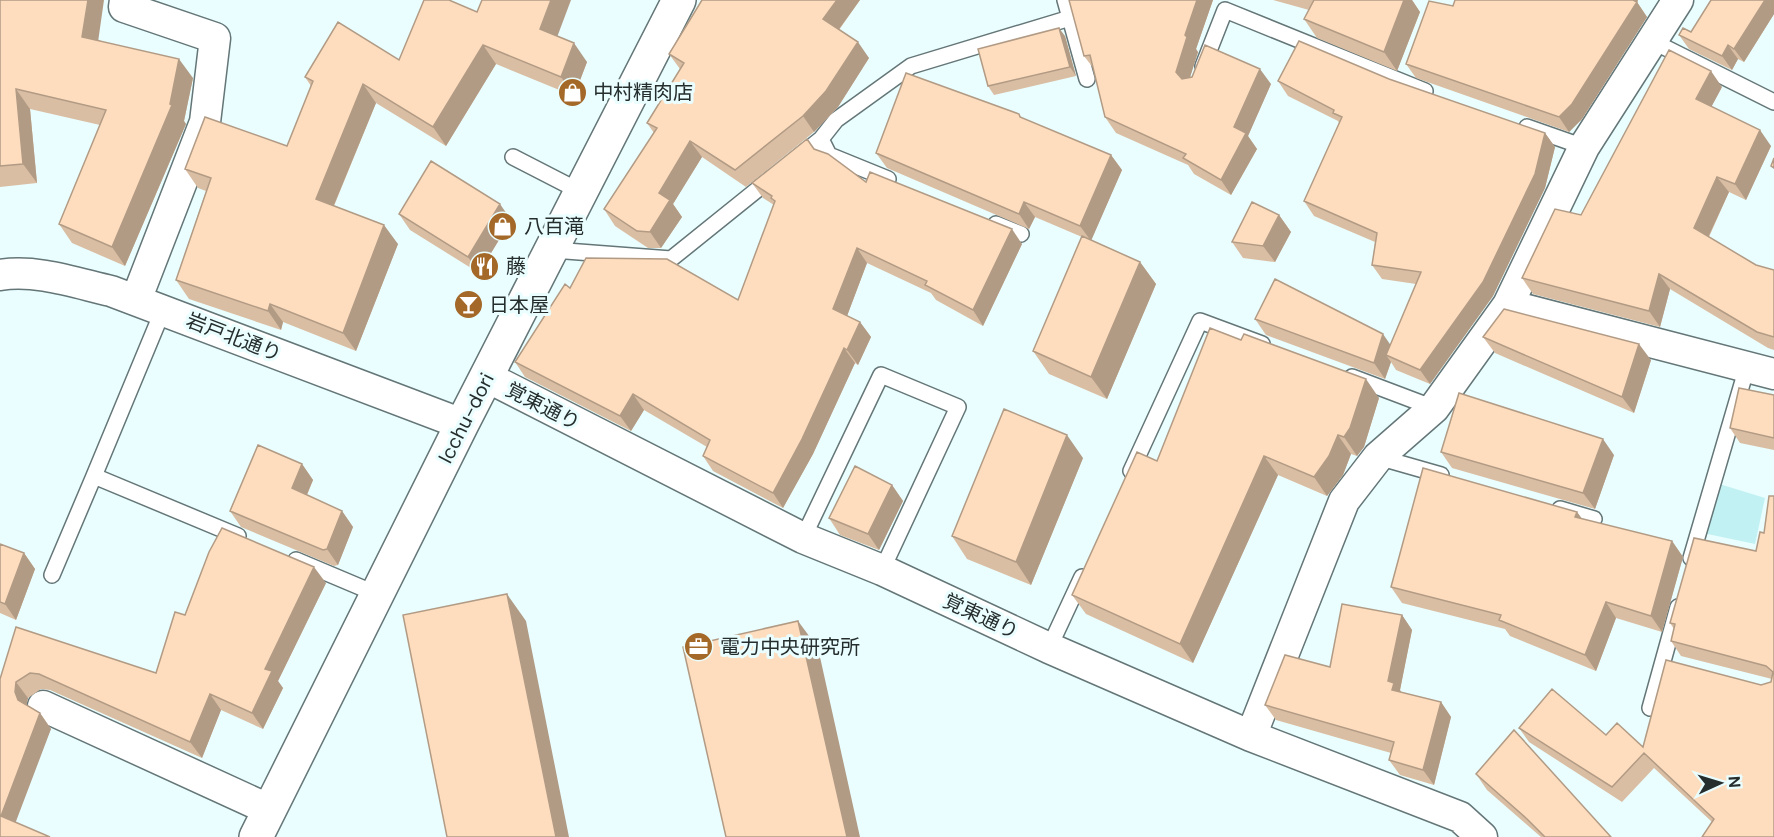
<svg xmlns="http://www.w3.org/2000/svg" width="1774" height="837" viewBox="0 0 1774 837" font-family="'DM Sans','Noto Sans JP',sans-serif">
  <rect width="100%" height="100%" fill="#eafeff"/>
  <path fill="#c2f1f3" d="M1713 482 1765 498 1755 544 1698 532Z"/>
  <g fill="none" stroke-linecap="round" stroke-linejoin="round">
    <defs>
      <path id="lane" d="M1065 0 1087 79
        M1652 41 1774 102
        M1203 66 1225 10 1425 91
        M1527 127 1584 147
        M821 139 829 155 888 179
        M513 157 583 193
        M797 158 821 139 836 120 911 66 1070 18
        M996 224 1021 234
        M553 250 671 259 773 177
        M163 310 94 476 238 536
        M1352 377 1434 408
        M1378 457 1441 475
        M1131 471 1200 321 1262 344
        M1560 509 1594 519
        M803 538 881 375 958 407 882 570
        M1691 558 1747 367
        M296 560 379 595
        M52 575 94 476
        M1049 648 1082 577
        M1650 708 1678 607"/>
      <path id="street" d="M125 0 124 7 215 38 205 122 136 300
        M0 275C36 269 76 283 111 291L462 424
        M1508 305 1774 374
        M487 377 803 538 882 570 1049 648 1251 736 1460 817 1482 837
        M43 706 270 810
        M1251 736 1344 501 1378 457 1434 408 1508 305 1584 147 1678 0"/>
      <path id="secondary" d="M256 837 462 424 679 0"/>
    </defs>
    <use href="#lane" stroke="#647677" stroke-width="18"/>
    <use href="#street" stroke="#647677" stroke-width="33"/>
    <use href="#secondary" stroke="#647677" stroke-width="36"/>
    <use href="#lane" stroke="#fff" stroke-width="15"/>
    <use href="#street" stroke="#fff" stroke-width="30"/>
    <use href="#secondary" stroke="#fff" stroke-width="33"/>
  </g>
  <path fill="#dabea3" d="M0 0 193 78 184 121 186 124 125 266 72 243 59 224 100 125 30 109 37 183 0 187Z
    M702 0H860L839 30 869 58 838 107 814 132 746 187 702 157 673 204 682 217 661 248H648L615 226 604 209 654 133 647 123 680 69 669 54Z
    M1069 0H1213L1196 49 1198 52 1190 77 1271 84 1248 136 1257 149 1231 195 1194 174 1188 165 1116 133 1105 117 1094 69 1084 56Z
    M1273 0H1412L1420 12 1397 71 1317 38 1304 19 1309 10Z
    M1455 0H1638L1637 2 1647 17 1582 119 1569 132 1416 78 1406 64 1453 6Z
    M1774 0V14L1744 62 1738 59 1732 70 1689 49 1679 35 1691 32Z
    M477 12 557 36 587 62 574 96 496 64 446 146 376 103 334 206 398 244 356 351 283 322 281 330 189 299 176 280 206 191 198 188 185 169 287 146 311 86 305 77 399 60Z
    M1065 36 1076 76 994 95 988 86Z
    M1389 79 1545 133 1555 147 1545 188 1493 296 1430 384 1396 370 1391 362 1385 379 1266 335 1255 319 1391 345 1416 284 1382 279 1372 265 1375 242 1314 216 1304 201 1339 123 1338 121 1288 96 1278 81Z
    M1722 87 1711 107 1771 146 1746 200 1729 192 1709 237 1756 265 1774 270V350L1768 348 1670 289 1660 327 1533 294 1522 278 1581 215Z
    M1019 114 1022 118 1111 155 1122 170 1091 240 1140 262 1156 284 1107 399 1049 374 1033 351 1082 237 1035 217 1029 229 887 168 876 153Z
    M814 149 866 182 1022 244 983 326 936 300 931 293 867 263 847 316 860 322 871 337 858 365 855 363 813 454 783 508 713 471 703 456 707 447 644 410 631 431 525 377 515 362 570 288 738 300 774 205 763 198 752 183Z
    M399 214 511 220 479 273 410 230Z
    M1279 215 1291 232 1275 262 1243 258 1232 242Z
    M1483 337 1651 360 1634 413 1495 353Z
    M1241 340 1379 398 1364 447 1357 456 1351 454 1343 475 1327 496 1278 475 1193 663 1086 614 1072 595 1157 461Z
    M1774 395V450L1740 443 1730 428Z
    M1441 452 1614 455 1595 509 1452 468Z
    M1083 458 1031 585 967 559 952 536Z
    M302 464 313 480 307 495 342 511 353 527 338 565 334 566 241 527 230 511Z
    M892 485 903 501 879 550 840 535 829 518Z
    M1774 496V837L1712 822 1654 768 1622 802 1529 742 1519 728 1606 735 1643 747 1761 685 1771 682 1772 679 1681 656 1671 641 1674 629 1670 623 1756 551 1764 533Z
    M1577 512 1582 519 1672 541 1683 557 1662 632 1616 618 1596 671 1510 636 1505 629 1402 603 1391 587Z
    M0 544 24 553 35 569 16 620 0 613Z
    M326 583 278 681 283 688 263 729 221 710 202 758 50 690 41 689 28 698 26 705 40 713 51 729 0 837 16 627 156 673 185 615Z
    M1402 615 1412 630 1400 690 1401 692 1441 702 1451 717 1434 785 1400 775 1389 760 1391 753 1276 720 1265 705 1330 667Z
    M1476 774 1611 837H1541L1487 790Z"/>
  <path fill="#b29b85" d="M88 0H104L96 56 82 37Z
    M551 0H571L553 48 540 29Z
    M837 0H860L834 36 823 19Z
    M1197 0H1213L1196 49 1198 52 1187 87 1176 72 1185 35Z
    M1404 0H1412L1420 12 1397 71 1384 52Z
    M1627 0H1638L1637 2 1647 17 1582 119 1569 132 1559 117Z
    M1765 0H1774V14L1744 62 1734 49Z
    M1059 28 1065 36 1076 76 1070 67Z
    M858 42 869 58 838 107 814 132 803 116Z
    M574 43 587 62 574 96 561 77Z
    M483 45 496 64 446 146 433 127Z
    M1728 45 1738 59 1732 70 1722 56Z
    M179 59 193 78 184 121 186 124 125 266 112 247 170 104Z
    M1260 69 1271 84 1248 136 1257 149 1231 195 1221 180 1234 127Z
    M1711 71 1722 87 1707 115 1696 99Z
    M363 84 376 103 329 217 316 199Z
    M16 89 30 109 37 183 23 164Z
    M1760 130 1771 146 1746 200 1735 184Z
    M1545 133 1555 147 1545 188 1493 296 1430 384 1420 370Z
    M690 141 702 157 673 204 682 217 661 248 650 232 659 193Z
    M1111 155 1122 170 1091 241 1080 226Z
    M1717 177 1729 192 1705 244 1694 228Z
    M1024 202 1035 217 1029 229 1019 214Z
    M500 204 511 220 479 273 468 257Z
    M1279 215 1291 232 1275 262 1263 246Z
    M384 225 398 244 356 351 343 333Z
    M1012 229 1022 244 983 326 973 310Z
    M857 248 867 263 844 324 833 309Z
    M1140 262 1156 284 1107 399 1091 377Z
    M1659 274 1670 289 1660 327 1649 311Z
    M270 304 283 322 281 330 268 311Z
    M860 322 871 337 858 365 847 350Z
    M1383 334 1394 350 1386 355 1391 362 1385 379 1374 363Z
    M1639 344 1651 360 1634 413 1622 397Z
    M844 348 855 363 813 454 783 508 773 493Z
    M1366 379 1379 398 1364 447 1357 456 1344 437Z
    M633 394 644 410 631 431 620 416Z
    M1067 435 1083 458 1031 585 1016 562Z
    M1338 435 1351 454 1343 475 1327 496 1314 477Z
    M1603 439 1614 455 1595 509 1583 493Z
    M1264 456 1278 475 1193 663 1180 644Z
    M302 464 313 480 303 504 292 488Z
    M892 485 903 501 879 550 868 534Z
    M342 511 353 527 338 565 327 549Z
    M1577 512 1588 527 1575 517Z
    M1672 541 1683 557 1662 632 1651 616Z
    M24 553 35 569 16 620 5 604Z
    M314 567 326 583 278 681 283 688 263 729 252 713 265 669Z
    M507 594 526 621 569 837H556Z
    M1606 602 1616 618 1596 671 1585 655Z
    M1402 615 1412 630 1400 690 1405 698 1392 690 1388 681Z
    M798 621 818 648 860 837H847Z
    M16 682 28 698 26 708 18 700 15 692Z
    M210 694 221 710 202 758 190 742Z
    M1441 702 1451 717 1434 785 1423 770Z
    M40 713 51 729 12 832 1 816Z"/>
  <path fill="#feddbe" stroke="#b29b85" stroke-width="1.5" d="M0 0H88L82 37 179 59 170 104 172 105 112 247 59 224 106 110 16 89 23 164 0 166Z
    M424 0H449L477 12 482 0H551L540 29 574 43 561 77 483 45 433 127 363 84 316 199 384 225 343 333 270 304 268 311 176 280 211 178 185 169 205 117 287 146 313 81 305 77 338 22 399 60Z
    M702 0H837L823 19 858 42 826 91 803 116 735 170 690 141 659 193 670 200 650 232 637 231 604 209 657 128 647 123 684 63 669 54Z
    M1069 0H1197L1185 35 1187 37 1176 72 1182 79 1192 77 1205 45 1260 69 1234 127 1246 133 1221 180 1183 158 1186 154 1105 117 1090 55 1084 56Z
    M1314 0H1404L1384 52 1304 19Z
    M1455 0H1633L1637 2 1572 104 1559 117 1406 64 1429 1 1453 6Z
    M1711 0H1765L1734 49 1728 45 1722 56 1679 35 1683 28 1691 32Z
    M1059 28 1070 67 988 86 978 49Z
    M1299 41 1389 79 1545 133 1535 174 1483 282 1420 370 1386 355 1421 272 1372 265 1377 233 1304 201 1342 117 1333 113 1334 110 1278 81Z
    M1669 50 1711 71 1696 99 1760 130 1735 184 1717 177 1694 228 1756 265 1774 270V337L1757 332 1659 274 1649 311 1522 278 1555 209 1581 215Z
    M906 73 1019 114 1020 117 1111 155 1080 226 1024 202 1019 214 876 153Z
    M807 139 814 149 828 154 866 182 870 172 1012 229 973 310 925 285 927 281 857 248 833 309 860 322 847 350 844 348 802 439 773 493 703 456 710 440 633 394 620 416 515 362 565 284 570 288 586 258 667 259 738 300 775 201 771 198 772 196 752 183Z
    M1774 158V168L1771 166Z
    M431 161 500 204 468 257 399 214Z
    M1252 202 1279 215 1263 246 1232 242Z
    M1082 236 1140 262 1091 377 1033 351Z
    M1275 279 1383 334 1374 363 1255 319Z
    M1504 309 1639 344 1622 397 1483 337Z
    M1210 328 1241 340 1244 334 1366 379 1350 428 1344 437 1338 435 1329 456 1314 477 1264 456 1180 644 1072 595 1137 452 1157 461Z
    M1739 388 1774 395V438L1730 428Z
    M1459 393 1603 439 1583 493 1441 452Z
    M1004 409 1067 435 1016 562 952 536Z
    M258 445 302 464 292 488 342 511 327 549 323 550 230 511Z
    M855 466 892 485 868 534 829 518Z
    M1423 468 1577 512 1575 517 1672 541 1651 616 1606 602 1585 655 1499 620 1501 615 1391 587Z
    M1769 496H1774V837H1702L1714 819 1644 753 1612 787 1519 728 1552 689 1606 735 1617 723 1643 747 1666 660 1761 685 1771 682 1773 672 1766 666 1671 641 1675 624 1670 623 1694 538 1756 551 1760 532 1764 533Z
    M222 528 314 567 265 669 272 671 252 713 210 694 190 742 39 674 30 673 16 682 15 692 18 700 40 713 1 816 50 837H0V679L16 627 156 673 175 612 185 615 209 552Z
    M0 544 24 553 5 604 0 602Z
    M507 594 556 837H447L403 615Z
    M1342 604 1402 615 1388 681 1394 683 1392 690 1441 702 1423 770 1389 760 1394 742 1265 705 1285 655 1330 667Z
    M798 621 847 837H726L683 647Z
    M1514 730 1611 837H1545L1527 819 1476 774Z"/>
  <defs>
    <symbol id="shop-disc" viewBox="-11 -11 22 22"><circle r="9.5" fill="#a46929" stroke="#eafeff"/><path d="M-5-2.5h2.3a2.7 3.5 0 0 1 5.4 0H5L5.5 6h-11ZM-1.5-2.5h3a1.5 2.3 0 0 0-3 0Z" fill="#fff"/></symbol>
    <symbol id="restaurant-disc" viewBox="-11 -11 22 22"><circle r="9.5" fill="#a46929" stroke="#eafeff"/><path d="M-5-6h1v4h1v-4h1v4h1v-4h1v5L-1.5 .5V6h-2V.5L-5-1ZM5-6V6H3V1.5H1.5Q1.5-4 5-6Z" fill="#fff"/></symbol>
    <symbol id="bar-disc" viewBox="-11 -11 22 22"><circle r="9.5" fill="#a46929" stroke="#eafeff"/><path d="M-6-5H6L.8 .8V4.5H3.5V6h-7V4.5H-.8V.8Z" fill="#fff"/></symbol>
    <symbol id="office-disc" viewBox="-11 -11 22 22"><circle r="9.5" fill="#a46929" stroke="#eafeff"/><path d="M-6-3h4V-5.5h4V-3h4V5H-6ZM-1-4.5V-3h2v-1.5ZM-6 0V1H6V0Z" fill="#fff"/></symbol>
  </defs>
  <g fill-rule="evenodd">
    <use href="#shop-disc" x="556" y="76" width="33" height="33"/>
    <use href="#shop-disc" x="486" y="210" width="33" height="33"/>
    <use href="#restaurant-disc" x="468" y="250" width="33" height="33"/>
    <use href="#bar-disc" x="452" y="288" width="33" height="33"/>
    <use href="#office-disc" x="682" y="630" width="33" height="33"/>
  </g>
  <g text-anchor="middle" stroke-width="6" stroke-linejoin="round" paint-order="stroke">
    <g font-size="20" fill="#252d2d" stroke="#eafeff" text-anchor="start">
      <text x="593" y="99">中村精肉店</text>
      <text x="524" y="233">八百滝</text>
      <text x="506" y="273">藤</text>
      <text x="489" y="312">日本屋</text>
      <text x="720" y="654">電力中央研究所</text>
    </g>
    <g font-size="20" fill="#252d2d" stroke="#eafeff">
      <text transform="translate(234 337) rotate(21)" y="7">岩戸北通り</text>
      <text transform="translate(543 406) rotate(27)" y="7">覚東通り</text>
      <text transform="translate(466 418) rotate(-63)" y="7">Icchu-dori</text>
      <text transform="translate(981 616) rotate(25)" y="7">覚東通り</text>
    </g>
  </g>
  <g transform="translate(1720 783) rotate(86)" stroke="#eafeff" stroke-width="4.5" paint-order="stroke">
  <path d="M0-4.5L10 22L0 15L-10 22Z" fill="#252d2d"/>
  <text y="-9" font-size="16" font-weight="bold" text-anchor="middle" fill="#252d2d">N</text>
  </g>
</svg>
